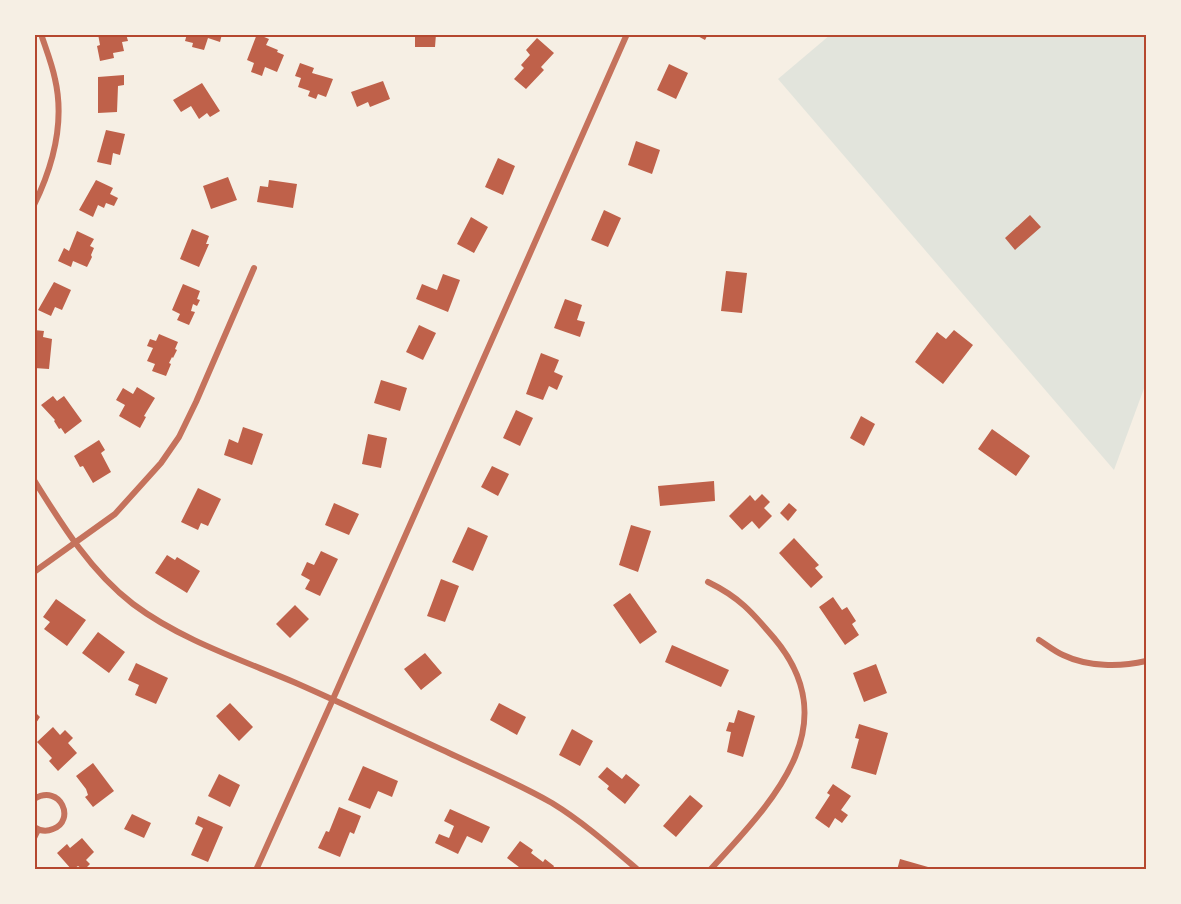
<svg xmlns="http://www.w3.org/2000/svg" width="1181" height="904" viewBox="0 0 1181 904" font-family="'Roboto Condensed',sans-serif">
  <rect width="100%" height="100%" fill="#f6efe4"/>
  <path fill="#e2e4dc" d="M830 35H1146V383L1114 470 778 79Z"/>
  <path fill="#bf614a" d="M98 34H126L128 41 122 42 124 51 113 53 114 58 100 61 97 46 100 45Z
    M187 34H222L220 42 208 38 204 50 192 47 193 43 185 41Z
    M257 34 269 39 266 45 278 50 277 52 284 55 277 72 265 67 262 76 251 72 254 63 247 60Z
    M415 34H436L435 47H415Z
    M694 34H708L705 40Z
    M537 38 554 53 541 67 544 70 526 89 514 79 524 68 521 65 530 55 526 50Z
    M300 63 314 68 312 73 333 79 326 97 318 94 316 99 308 96 310 91 298 87 301 78 295 76Z
    M669 64 688 73 676 99 657 90Z
    M124 75V85L118 86 117 112 98 113V77Z
    M383 81 390 99 370 107 368 102 357 107 351 92Z
    M202 83 220 111 210 117 207 113 199 119 191 106 181 112 173 100Z
    M106 130 125 134 120 155 113 153 111 165 97 162Z
    M636 141 660 150 652 174 628 165Z
    M498 158 515 166 503 195 485 187Z
    M228 177 237 200 211 209 203 186Z
    M96 180 113 188 110 194 118 198 114 206 106 203 104 208 98 205 93 217 79 210Z
    M269 180 297 184 293 208 257 202 260 186 268 187Z
    M604 210 621 218 608 247 591 240Z
    M1030 215 1041 227 1015 250 1005 238Z
    M471 217 488 227 474 253 457 244Z
    M192 229 209 236 206 244H209L199 267 180 259Z
    M77 231 94 239 90 246 94 248 91 255 92 257 87 267 73 261 71 267 58 261 64 248 69 251Z
    M726 271 747 273 742 313 721 311Z
    M443 274 460 280 448 312 416 299 422 284 437 290Z
    M54 282 71 290 62 310 55 307 51 316 38 310Z
    M183 284 200 291 197 299 200 300 197 306 193 304 191 311 195 312 189 325 177 320 180 314 172 310Z
    M565 299 582 305 577 320 585 322 580 337 554 328Z
    M419 325 436 333 423 360 406 352Z
    M34 330 44 331 43 337 52 339 49 369 34 368Z
    M954 330 973 345 943 384 915 362 937 332 946 339Z
    M159 334 178 342 175 349 177 350 173 358 172 357 169 363 171 364 166 376 152 371 155 364 147 361 153 348 147 346 150 339 156 341Z
    M541 353 559 360 554 372 563 376 557 390 549 386 543 400 526 394Z
    M381 380 407 388 400 411 374 403Z
    M137 387 155 398 144 416 146 417 140 428 119 416 125 405 116 400 123 388 133 394Z
    M53 396 57 401 64 396 82 421 65 434 61 428 59 429 54 421 55 420 41 405Z
    M516 410 533 418 520 446 503 438Z
    M861 416 875 424 864 446 850 438Z
    M243 427 263 434 252 465 224 455 229 439 238 443Z
    M992 429 1030 456 1016 476 978 449Z
    M368 434 387 438 381 468 362 464Z
    M99 440 105 450 101 453 111 472 93 483 83 466 80 467 74 456Z
    M492 466 509 474 498 496 481 487Z
    M714 481 715 501 660 506 658 486Z
    M198 488 221 499 208 526 201 523 198 530 181 522Z
    M762 494 770 502 764 508 772 516 759 529 752 521 742 530 729 516 750 495 755 501Z
    M334 503 359 514 349 535 325 525Z
    M789 503 797 510 788 521 780 513Z
    M631 525 651 531 638 572 619 565Z
    M468 527 488 536 473 571 452 562Z
    M794 538 819 565 815 568 823 577 811 588 779 553Z
    M321 551 338 559 320 596 305 589 310 580 301 575 307 562 314 565Z
    M167 555 175 560 177 557 200 571 187 593 155 573Z
    M441 579 459 586 445 622 427 616Z
    M630 593 657 632 640 644 613 605Z
    M833 597 842 610 847 607 856 621 852 624 859 635 845 645 819 607Z
    M56 599 86 620 67 646 44 629 50 622 43 617Z
    M295 605 309 619 290 638 276 624Z
    M98 632 125 652 109 673 82 653Z
    M672 645 729 670 721 687 665 662Z
    M425 653 442 673 421 690 404 669Z
    M136 663 168 678 156 704 135 695 139 685 128 680Z
    M876 664 887 693 864 702 853 673Z
    M230 703 253 727 239 741 216 716Z
    M499 703 526 717 517 735 490 720Z
    M738 710 755 716 743 757 727 752 731 732 726 731 729 722 734 723Z
    M34 711 40 717 34 726Z
    M859 724 888 733 876 775 851 768 859 739 855 738Z
    M53 727 60 735 65 730 73 738 68 743 77 753 58 771 49 761 52 758 37 742Z
    M572 729 593 741 580 766 559 755Z
    M93 763 114 791 93 807 85 797 88 795 86 789 76 776Z
    M363 766 398 781 392 797 378 791 370 809 348 800Z
    M607 767 622 779 626 774 640 785 625 804 607 789 609 786 598 777Z
    M219 774 240 785 230 807 208 796Z
    M833 784 851 796 841 810 848 815 842 823 835 818 829 828 815 818 830 795 827 793Z
    M690 795 703 806 676 837 663 826Z
    M339 807 361 816 354 834 350 832 340 857 318 848 326 831 329 832Z
    M450 809 490 827 482 843 467 836 458 854 435 843 439 834 449 838 454 826 444 821Z
    M132 814 151 823 144 838 124 829Z
    M198 816 223 827 208 862 191 855 203 828 195 824Z
    M82 838 94 852 86 860 90 864 84 870 78 866 72 870 57 853 67 844 70 848Z
    M520 841 533 850 531 853 543 862 545 859 554 866 552 870H523L507 858Z
    M900 859 928 867 927 870H897Z"/>
  <g fill="none" stroke-linecap="round" stroke-linejoin="round">
    <path stroke="#c5725c" stroke-width="6" d="M34 205C53 166 65 122 55 79 52 64 46 49 41 34
      M34 480C62 525 91 572 133 604 181 640 242 660 296 683 348 706 399 730 449 753 483 769 519 784 552 803 583 822 610 846 638 870
      M34 572 115 514 161 463 179 437 196 402 254 268
      M708 582C739 597 752 612 774 638 849 727 770 804 710 870
      M1039 640C1047 645 1054 651 1063 655 1088 667 1120 667 1146 661
      M34 799C61 783 76 821 53 829 46 832 40 831 34 827
      M34 838 38 830
      M256 870 333 699 627 34"/>
  </g>
  <rect width="1181" height="904" fill="none" stroke="#f6efe4" stroke-width="72"/>
  <rect x="36" y="36" width="1109" height="832" fill="none" stroke="#b5482f" stroke-width="2"/>
</svg>
